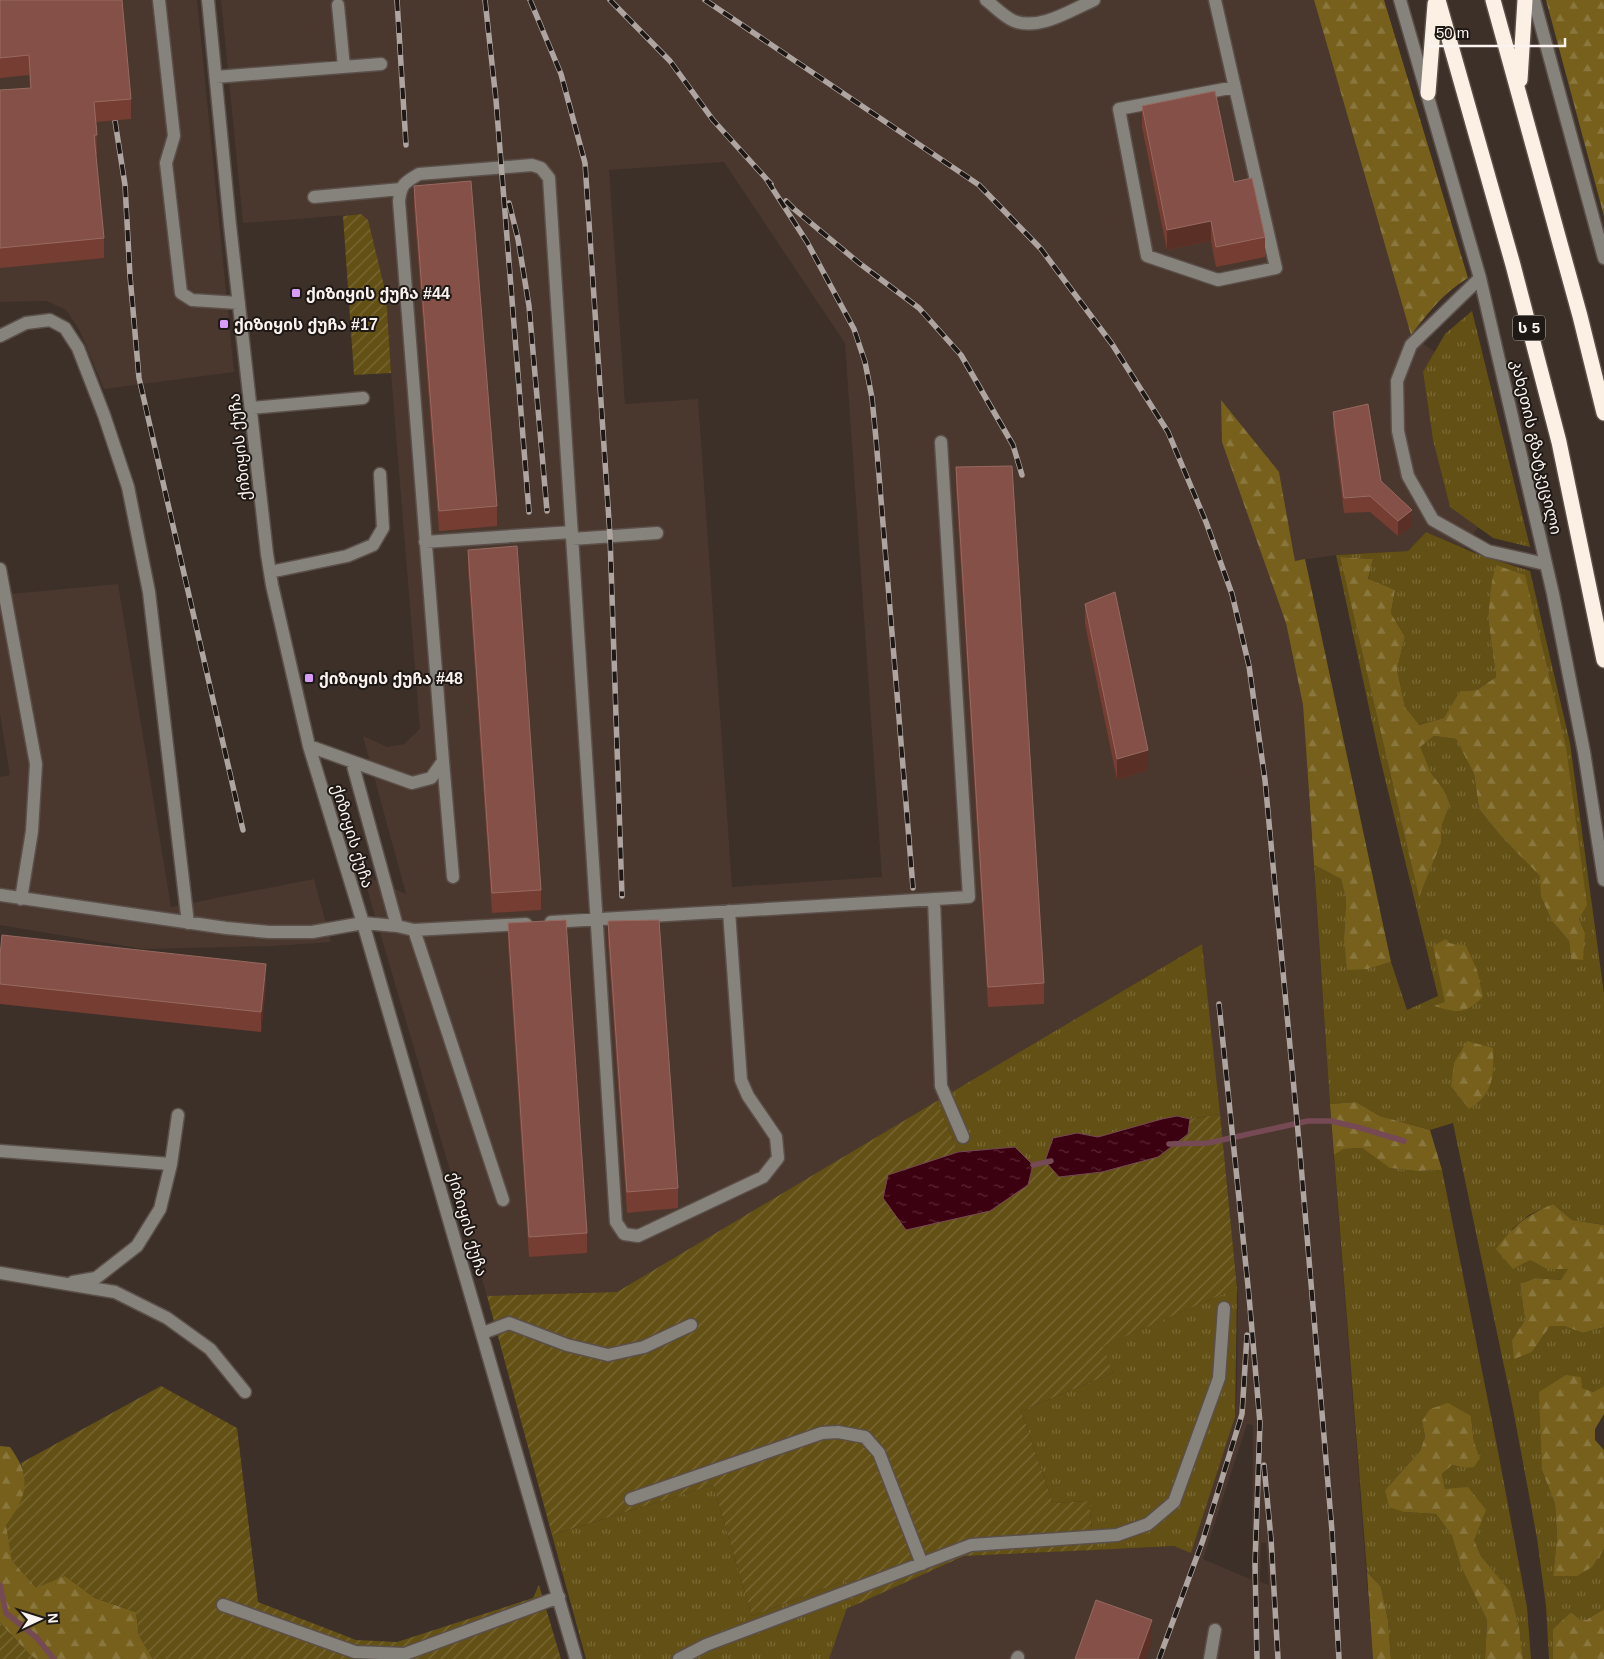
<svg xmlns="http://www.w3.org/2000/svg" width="1604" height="1659" viewBox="0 0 1604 1659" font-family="Helvetica,'Noto Sans Georgian',sans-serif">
  <defs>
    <pattern id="grass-tufts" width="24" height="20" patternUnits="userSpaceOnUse" patternTransform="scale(1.25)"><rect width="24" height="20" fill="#635014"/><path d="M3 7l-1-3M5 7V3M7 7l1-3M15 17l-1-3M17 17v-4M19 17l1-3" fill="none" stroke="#7a6a36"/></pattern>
    <pattern id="forest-firs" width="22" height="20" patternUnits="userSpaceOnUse" patternTransform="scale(1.25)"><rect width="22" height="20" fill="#76601c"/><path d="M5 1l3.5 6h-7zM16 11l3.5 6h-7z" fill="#8a773d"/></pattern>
    <pattern id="garden-furrows" width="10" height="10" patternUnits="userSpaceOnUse" patternTransform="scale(1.25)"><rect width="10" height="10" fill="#635014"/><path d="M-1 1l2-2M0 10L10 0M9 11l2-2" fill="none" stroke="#7a6a36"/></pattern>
    <pattern id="water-ripples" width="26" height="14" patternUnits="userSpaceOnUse" patternTransform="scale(1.25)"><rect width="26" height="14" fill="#3c0111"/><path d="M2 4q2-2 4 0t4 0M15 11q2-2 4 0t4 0" fill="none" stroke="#592634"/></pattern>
  </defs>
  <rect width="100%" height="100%" fill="#3c3029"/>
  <path fill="#4a382e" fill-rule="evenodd" d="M0 0H197L234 372 104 389 79 329 66 310 47 301 0 302Z
    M221 0H1314L1411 335 1435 352 1423 373 1433 440 1450 507 1478 527 1464 548 1426 532 1408 551 1336 555 1295 561 1279 472 1286 623 1303 705 1331 1121 1373 1659H829L847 1608 964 1556 1174 1546 1191 1552 1235 1417 1237 1384 1238 1297 1202 944 617 1292 487 1296 363 875 406 894 363 736 387 747 404 744 420 729 391 373 386 294 361 214 243 223ZM724 162 845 343 882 877 732 887 698 399 625 404 609 170ZM1247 1424 1253 1425 1252 1580 1203 1559ZM1261 1543H1266L1269 1585 1260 1582Z
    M118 584 171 907 314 879 331 942 272 946 143 949 0 925V777L10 775 0 714V595Z"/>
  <path fill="url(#grass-tufts)" fill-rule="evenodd" d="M1472 311 1530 547 1493 538 1450 507 1433 440 1423 372 1445 334Z
    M1426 532 1477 554 1530 571 1570 743 1604 994V1225L1572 1220 1553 1204 1529 1215 1512 1229C1530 1261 1529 1268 1569 1269L1562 1280 1535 1278 1520 1284 1525 1320 1512 1340 1532 1352 1550 1326H1564L1583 1333 1604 1327V1386L1593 1392 1581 1388 1542 1470 1555 1504 1557 1537 1553 1576C1583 1576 1587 1575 1604 1549V1609L1586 1620H1581L1571 1612 1553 1629V1659H1549L1546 1606 1537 1538 1513 1409 1453 1123 1430 1130 1380 1116 1356 1102 1330 1104 1314 865 1341 879 1346 899 1344 938 1368 969 1391 962 1407 1010 1438 996 1379 754 1336 555 1408 551ZM1340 557 1373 559 1368 580 1395 590 1391 613 1405 637 1397 669 1405 707 1418 725 1445 718 1460 691 1477 690 1496 677 1488 617 1496 565 1579 919 1585 933 1571 959 1569 941 1552 921 1541 897V876L1499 834 1479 809 1474 774 1456 739 1434 736 1419 747 1431 773 1444 790 1450 804 1442 825 1441 843 1419 896Z
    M1202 944 1220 1114 1190 1119 1177 1116 1162 1119 1098 1137 1077 1133 1053 1138 1045 1161 1033 1165 1015 1147 958 1152 937 1101Z
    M1362 1148 1391 1168 1416 1171 1442 1170 1497 1446 1527 1607 1531 1659H1523L1519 1627 1510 1591 1481 1556 1474 1540 1445 1490 1442 1474 1452 1465 1465 1468 1480 1458 1474 1442 1471 1416 1422 1421 1425 1437 1420 1451 1385 1490 1404 1512 1436 1514 1452 1536 1461 1567 1487 1620 1485 1659H1391L1388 1620 1381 1587 1367 1572 1334 1155 1344 1149Z
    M1237 1288 1235 1417 1191 1553 1174 1546 1094 1550 1089 1501 1053 1503 1021 1411 1113 1373 1102 1346Z
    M713 1485 752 1616 846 1580 853 1606 847 1608 829 1659H586L552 1535Z"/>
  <path fill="url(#forest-firs)" d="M1314 0H1384L1468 278C1442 294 1430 311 1411 335Z
    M1546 0H1604V216Z
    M1221 400 1279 472 1295 561 1305 559 1391 962 1368 969 1347 970 1344 938 1346 899 1341 879 1314 865 1303 705 1286 623 1222 442Z
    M1340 557 1373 559 1368 579 1395 590 1391 613 1405 637 1397 669 1405 707 1419 725 1444 718 1460 691 1477 690 1496 677 1488 617 1492 581 1496 565 1525 575 1566 747 1587 905 1579 919 1585 933 1583 960 1571 959 1569 941 1552 921 1541 897 1540 876 1499 834 1479 809 1474 774 1456 739 1434 736 1420 747 1431 773 1444 790 1450 804 1442 825 1441 843 1419 897Z
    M1446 939 1449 943 1466 946 1477 970 1483 997C1463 1015 1460 1013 1434 1006L1445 1002 1433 946Z
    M1467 1041 1493 1048C1494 1075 1494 1094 1469 1109L1451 1086 1454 1063Z
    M1356 1102 1380 1116 1430 1130 1442 1170 1416 1171 1390 1168 1362 1148 1344 1149 1334 1155 1330 1104Z
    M1553 1204 1572 1220 1604 1225V1327L1583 1333 1564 1326H1550L1532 1352 1514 1359 1512 1340 1525 1320 1520 1284 1535 1278 1561 1280 1568 1269H1547L1530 1260 1513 1269 1496 1249C1516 1224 1524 1217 1553 1204Z
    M1566 1375 1581 1377 1582 1388 1593 1392 1604 1386V1414L1595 1429V1440L1604 1450V1549L1592 1567 1577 1576H1553L1557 1537 1555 1504 1542 1470 1539 1392Z
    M1448 1403 1471 1416 1474 1442 1480 1458 1474 1467 1465 1468 1452 1465 1442 1474 1445 1489 1468 1487 1486 1510 1474 1540 1481 1556 1510 1591 1519 1627 1523 1659H1485L1487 1620 1461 1567 1452 1536 1436 1514 1404 1512 1389 1507 1385 1490 1420 1451 1425 1437 1422 1421 1430 1409Z
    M0 1446 10 1447C21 1463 30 1478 23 1499 20 1508 11 1518 6 1526L65 1576 95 1598 136 1612 139 1635 153 1659H36L30 1655 0 1623Z
    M1367 1572 1381 1587 1388 1620 1391 1659H1373Z
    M1604 1609V1659H1553V1629L1571 1612 1581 1620H1586Z"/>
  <path fill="url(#garden-furrows)" d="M361 214 368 220 386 294 391 373 354 375 343 216Z
    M937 1101 958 1152 888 1175 1028 1185 1033 1165 1045 1161 1060 1177 1102 1172 1158 1157 1188 1134 1190 1119 1220 1114 1237 1288 1103 1346 1113 1373 1021 1411 1053 1503 1089 1501 1094 1550 964 1556 853 1606 846 1580 752 1616 713 1485 552 1535 487 1296 617 1292Z
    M161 1386 237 1428 258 1602 356 1640 397 1642 533 1598 539 1585 561 1659H153L139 1635 136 1612 95 1598 65 1576 36 1588 12 1561 6 1526C21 1502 30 1492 21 1463Z
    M0 1623 30 1655 36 1659H0Z"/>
  <path fill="url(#water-ripples)" stroke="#754a54" d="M1177 1116 1190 1119 1188 1134 1158 1157 1102 1172 1059 1177 1045 1161 1053 1138 1077 1133 1098 1137 1162 1119Z
    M1015 1147 1033 1165 1028 1185 990 1211 906 1230 883 1198 888 1175 958 1152Z"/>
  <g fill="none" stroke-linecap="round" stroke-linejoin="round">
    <path stroke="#754a54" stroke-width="5.5" d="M1169 1144 1208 1143 1308 1121H1331L1357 1127 1404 1141
      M1033 1165 1051 1161
      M0 1585 6 1613 37 1638 54 1659"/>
    <defs>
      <path id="minor" d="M159 0 174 136 166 163 181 293 192 300 239 303
        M208 0 230 225 267 554 272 585 309 746 363 923 576 1659
        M986 0C994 6 1004 17 1014 21 1040 31 1071 10 1094 0
        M1215 0 1276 268 1218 280 1147 256 1119 109 1235 87
        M1400 0 1480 278 1553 594 1584 752 1604 880
        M1534 0 1604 258
        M338 5 344 67
        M216 77 381 64
        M314 197 401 189
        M1480 278 1411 345 1397 381 1398 431 1408 476 1433 520 1488 551 1545 564
        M0 336 26 323 50 320 65 328 78 348 104 415 128 487 149 592 188 923
        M251 408 363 398
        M572 539 657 533
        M425 542 572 532
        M0 569 36 764 32 831 21 899
        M270 572 347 556 373 545 383 528 380 474
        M309 746 412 783 431 778 443 761 399 201C401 184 405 182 419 174L532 165 541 168 549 178 616 1222 624 1234 638 1236 763 1177 778 1158 776 1137 748 1096 741 1080 729 911
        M443 761 453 877
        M352 762 397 926
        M0 895 226 928 269 932H312L363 923 397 926 414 930 526 924
        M934 899 941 1086 963 1137
        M551 922 969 897 941 442
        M414 930 503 1200
        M0 1151 171 1164
        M0 1273 115 1292 167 1318 210 1349 245 1392
        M73 1282 96 1278 137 1246 160 1209 171 1164 178 1115
        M483 1333 509 1323 567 1345 608 1355 644 1347 691 1325
        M631 1499 822 1433 838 1432 865 1437 879 1453 922 1564
        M223 1605 355 1652 405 1654 559 1597
        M679 1659 706 1645 971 1545 1117 1535 1148 1524 1174 1502 1219 1378 1224 1308
        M1017 1659 1018 1657
        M1210 1659 1215 1630"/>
      <path id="highway" d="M1438 0 1513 265 1559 442 1604 660
        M1493 0 1580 316 1604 413
        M1520 80 1525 0
        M1428 93 1435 4"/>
    </defs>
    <use href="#minor" stroke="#5b4f49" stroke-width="15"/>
    <use href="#highway" stroke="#5b4f49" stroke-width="18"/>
    <use href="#minor" stroke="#86827c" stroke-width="12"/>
    <use href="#highway" stroke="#fbf0e3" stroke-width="15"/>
    <defs>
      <path id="rail" d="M397 0 406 145
        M485 0 496 100 529 512
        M530 0 561 74 585 163 610 536 622 896
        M610 0 670 61 713 120 771 184
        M705 0 979 185 1041 249 1112 344 1168 432 1206 522 1232 594 1249 666 1265 780 1300 1153 1332 1531 1339 1659
        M115 121 125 185 130 276 139 378 243 830
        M767 180 807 242 854 329 865 362 872 398 876 439 913 888
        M786 201 794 209 859 263 919 308 961 355 1013 445 1022 475
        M509 203 518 239 529 306 547 511
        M1219 1004 1249 1296 1260 1423 1255 1564 1257 1659
        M1264 1465 1271 1539 1278 1659
        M1159 1659 1203 1540 1242 1414 1247 1335"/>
    </defs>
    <use href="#rail" stroke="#afa5a0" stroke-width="5.5"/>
    <use href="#rail" stroke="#1f1916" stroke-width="4" stroke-dasharray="11" stroke-linecap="butt"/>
  </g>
  <path fill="#763d32" d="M0 0 131 99V119L96 122 97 155H96L104 238V258L0 268V90L30 88 29 75 0 78Z
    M1142 106 1234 182 1265 237V257L1216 267 1211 241 1167 250 1142 127Z
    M414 186 497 506V526L439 531 414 206Z
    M1333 412 1412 526 1398 536 1370 512 1344 513 1333 427Z
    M956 467 1044 983V1004L988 1007 956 487Z
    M468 550 541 890V910L492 913 468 570Z
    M1085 604 1148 770 1117 780 1085 624Z
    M608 921 678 1188V1208L627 1213 608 942Z
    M508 923 587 1233V1253L529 1257 508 944Z
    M0 956 266 984 261 1032 0 1004Z"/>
  <path fill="#592f26" d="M1211 221V241L1167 250V230Z
    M1412 510V526L1398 536V521Z
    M1148 750V770L1117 780V759Z
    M266 964V984L261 1032V1012Z
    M1152 1620V1640L1146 1659H1138Z"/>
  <path fill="#845047" stroke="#976a61" d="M0 0H122L131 99 94 102 97 135H94L104 238 0 248V90L31 88 29 55 0 58Z
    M1215 91 1234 182 1252 178 1265 237 1216 247 1211 221 1167 230 1142 106Z
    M471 181 497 506 439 511 414 186Z
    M1368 404 1381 481 1412 510 1398 521 1370 496 1344 498 1333 412Z
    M1012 466 1044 983 988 987 956 467Z
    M517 546 541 890 492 893 468 550Z
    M1115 592 1148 750 1117 759 1085 604Z
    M566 920 587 1233 529 1237 508 923Z
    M659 920 678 1188 627 1192 608 921Z
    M2 935 266 964 261 1012 0 984V956Z
    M1096 1600 1152 1620 1138 1659H1075Z"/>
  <g fill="#d79bf9" stroke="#1f1916" stroke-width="2">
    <rect x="291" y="288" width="10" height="10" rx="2.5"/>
    <rect x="219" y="319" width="10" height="10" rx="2.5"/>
    <rect x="304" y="673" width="10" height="10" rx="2.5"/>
  </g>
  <g text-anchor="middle" stroke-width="4" stroke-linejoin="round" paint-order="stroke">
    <rect fill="#1f1916" stroke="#b9b2ae" stroke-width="1" x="1513" y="315.5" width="32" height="25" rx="4"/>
    <g font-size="15" font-weight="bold" fill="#fbf3ef">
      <text x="1529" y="333">ს 5</text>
    </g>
    <g font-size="16" font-weight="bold" fill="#fbf3ef" stroke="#1f1916" text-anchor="start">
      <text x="306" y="299">ქიზიყის ქუჩა #44</text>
      <text x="234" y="330">ქიზიყის ქუჩა #17</text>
      <text x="319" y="684">ქიზიყის ქუჩა #48</text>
    </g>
    <g font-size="16" fill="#fbf3ef" stroke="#1f1916">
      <text transform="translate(239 447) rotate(-96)" y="6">ქიზიყის ქუჩა</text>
      <text transform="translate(1537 447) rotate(77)" y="6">კახეთის გზატკეცილი</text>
      <text transform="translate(353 836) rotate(73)" y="6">ქიზიყის ქუჩა</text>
      <text transform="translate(468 1224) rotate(74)" y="6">ქიზიყის ქუჩა</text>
    </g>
  </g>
  <g transform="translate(40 1619) rotate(86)" stroke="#1f1916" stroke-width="4" paint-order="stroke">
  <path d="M0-4L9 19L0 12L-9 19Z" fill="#fbf3ef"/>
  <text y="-8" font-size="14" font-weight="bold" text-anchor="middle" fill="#fbf3ef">N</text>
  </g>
  <path d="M1429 38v8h136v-8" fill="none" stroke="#fbf3ef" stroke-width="2.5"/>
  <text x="1436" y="38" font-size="15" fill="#fbf3ef" stroke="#1f1916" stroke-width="4" paint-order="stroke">50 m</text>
</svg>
